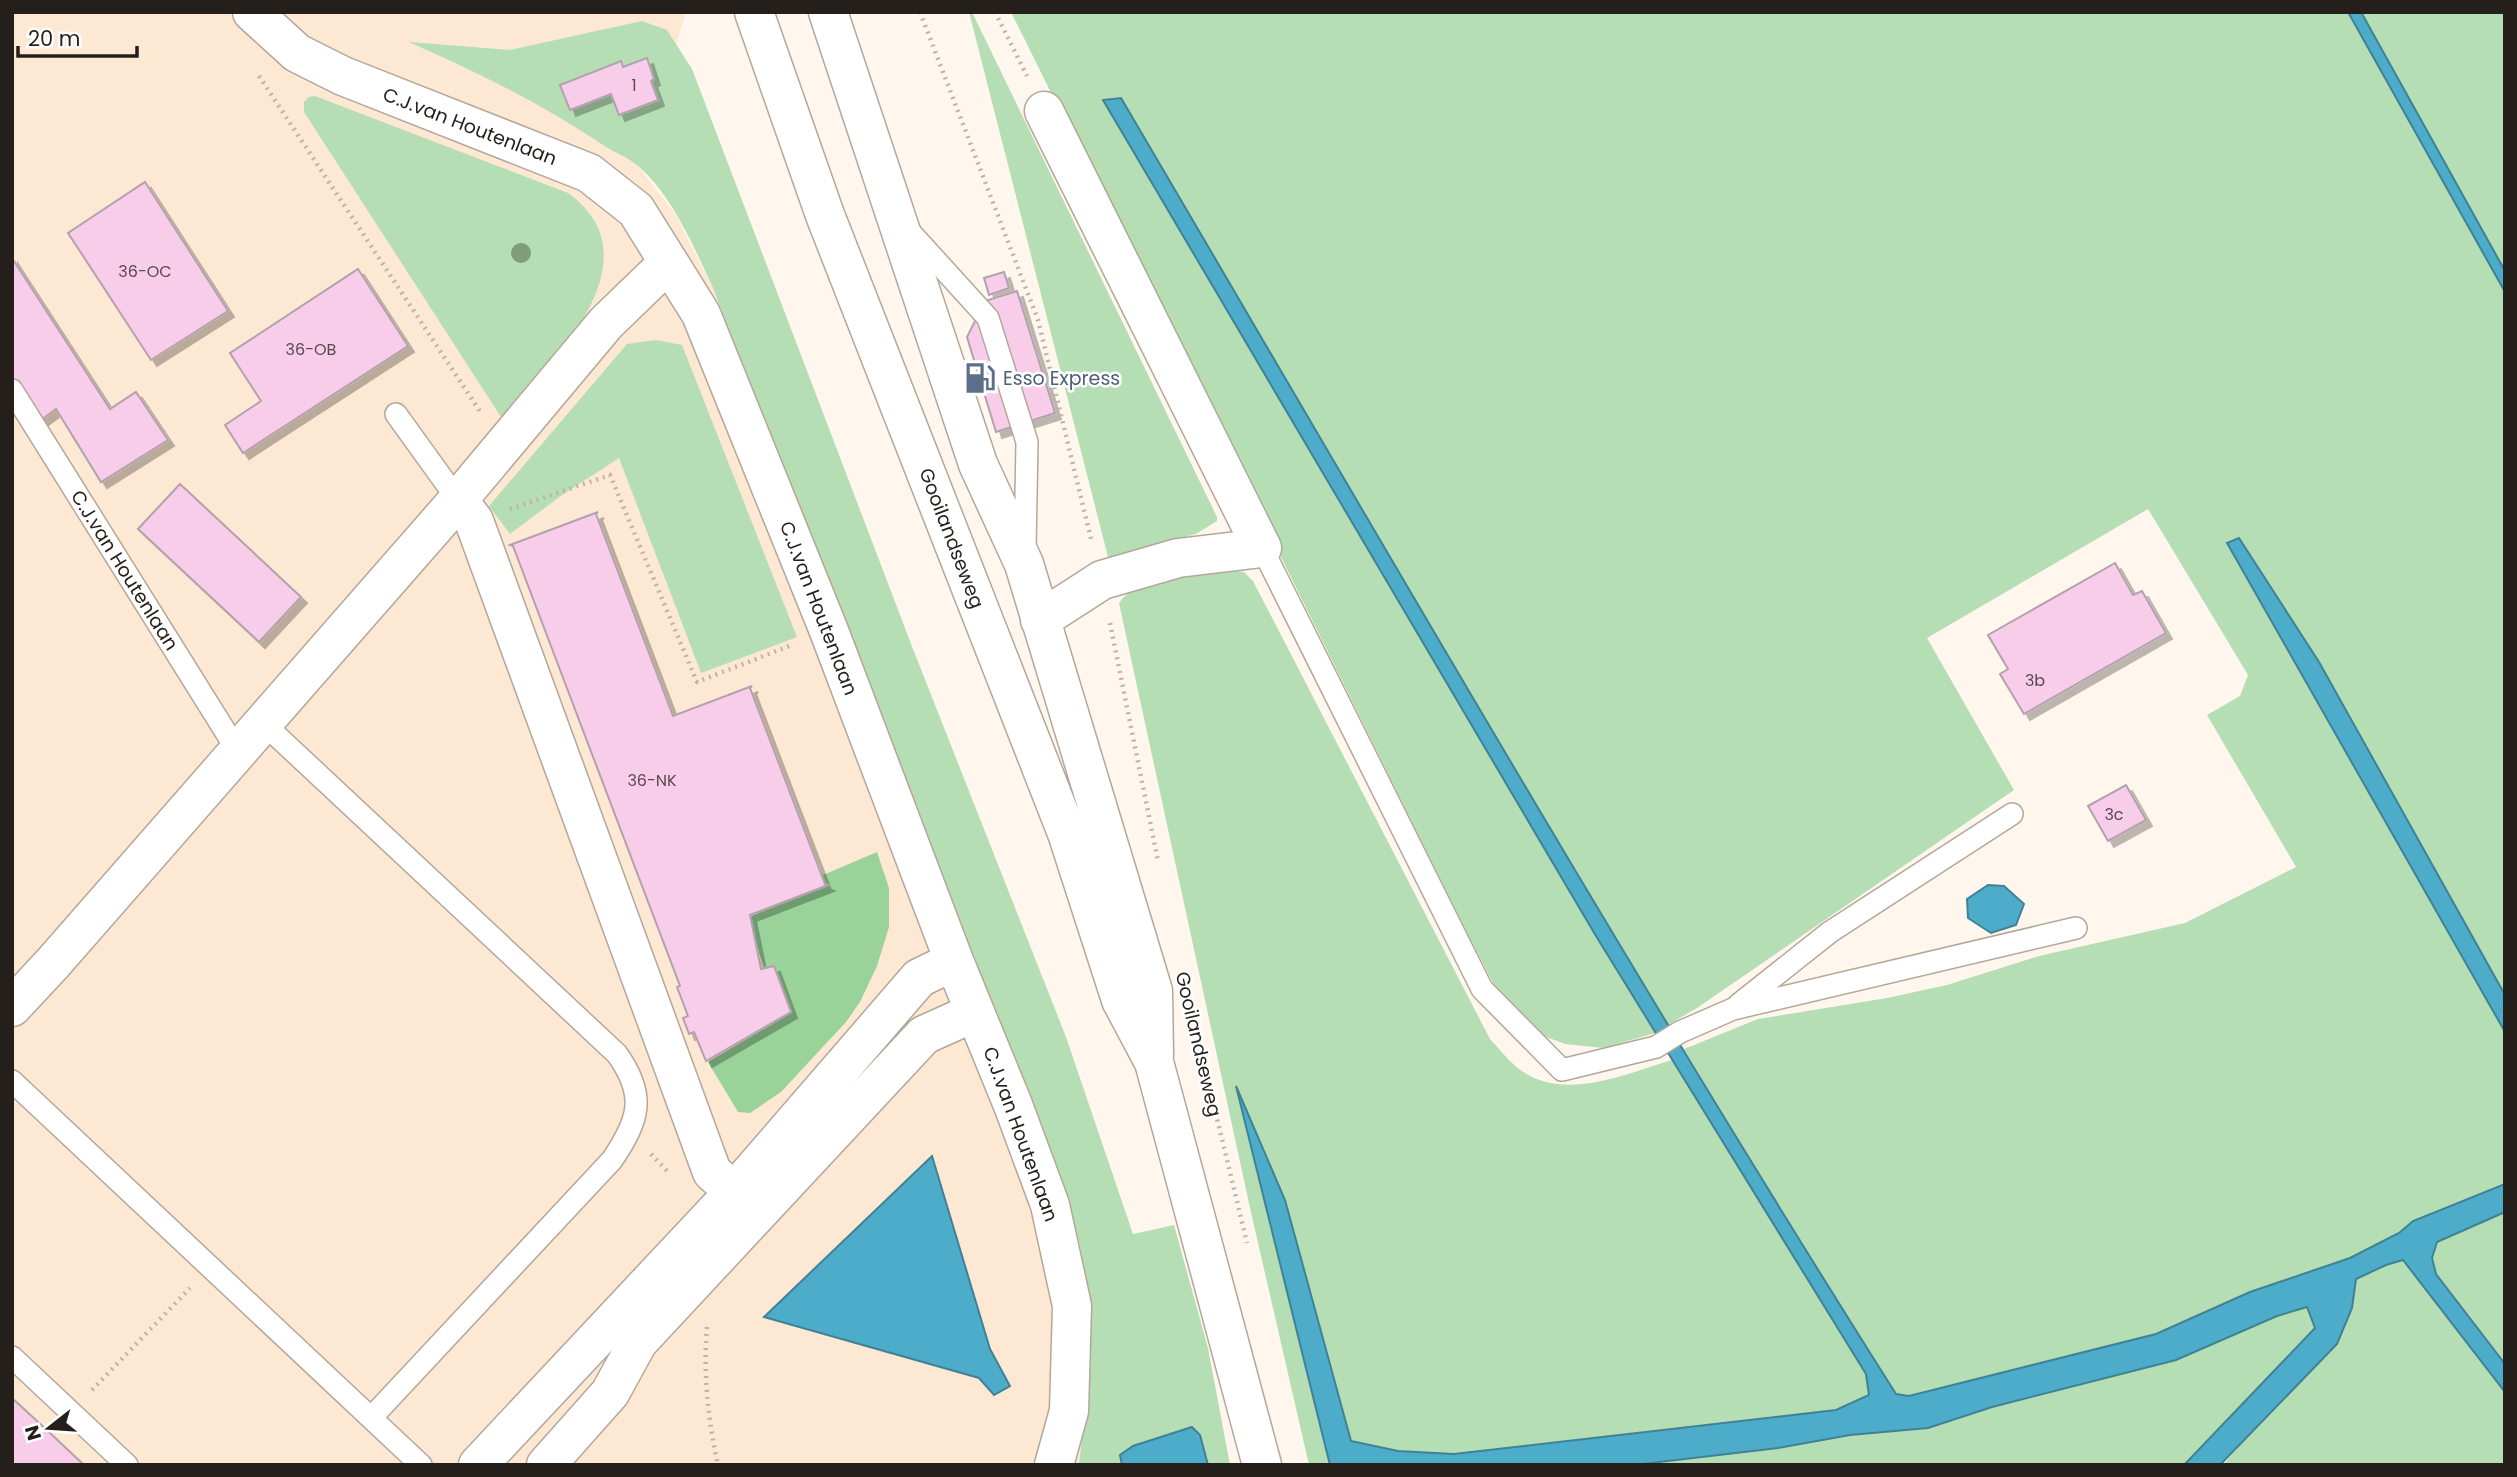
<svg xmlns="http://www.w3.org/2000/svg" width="2517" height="1477" viewBox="0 0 2517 1477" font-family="Poppins,sans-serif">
  <defs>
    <filter id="shadow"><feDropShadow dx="6" dy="6" stdDeviation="0" flood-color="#0004"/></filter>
  </defs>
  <rect width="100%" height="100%" fill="#fff7ed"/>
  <path fill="#fce8d3" d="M12 12H686L638 166 674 212 713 288 1065 1191 1080 1245 1089 1309 1090 1346 1125 1465H12Z"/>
  <path fill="#b5deb5" d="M969 12H972L1217 517V521L1196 534 1108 557Z
    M1011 12H2348L2505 292V995L2319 662 2239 538 2228 543 2505 1032V1184L2413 1221 2399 1233 2350 1258 2250 1292 2156 1334 1909 1397 1896 1395 1814 1265 1684 1049 1758 1019 1887 998 1947 985 2039 956 2185 923 2296 867 2207 715 2240 696 2248 675 2148 509 1927 638 2014 790 1697 1008 1668 1025 1495 735 1121 99 1103 100 1655 1033 1604 1048 1565 1044 1533 1032 1504 1004 1466 931Z
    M2361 12H2505V271Z
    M642 21 667 30 692 69 913 649 1066 1037 1133 1234 1174 1225 1208 1348 1230 1465H1208L1200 1435 1192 1427 1133 1446 1120 1455 1122 1465H1079L1084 1421 1089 1309 1080 1245 1065 1191 713 288C695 249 672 195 638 166 629 158 616 153 606 147 541 103 481 74 409 42L510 50Z
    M315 96 568 193C660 259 551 364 503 420L304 112V102L309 97Z
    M656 340 682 345 797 637 701 673 619 458 562 495 510 534 489 506 627 344Z
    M1230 570 1244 572 1253 581 1490 1039C1502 1052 1514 1068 1530 1076 1574 1098 1628 1073 1672 1060L1866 1374 1869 1395 1836 1410 1454 1454 1398 1451 1351 1441 1285 1200 1238 1092 1330 1465H1309L1250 1208 1119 603C1140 573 1197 574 1230 570Z
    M2505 1212V1364L2436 1274 2432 1258 2437 1242Z
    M2404 1260 2505 1392V1465H2223L2267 1414 2337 1344 2352 1308 2356 1279 2386 1265Z
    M2307 1307 2315 1328 2244 1406 2184 1465H1639L1778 1448 1850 1435 1928 1428 1992 1407 2176 1360 2277 1316Z"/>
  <path fill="#99d39a" d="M877 852 889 888V927L877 966 860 1002 846 1022 781 1092 750 1113 738 1112 708 1062 782 1018 747 918 819 887 816 878Z"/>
  <path fill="#4cacca" stroke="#408295" stroke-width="2" d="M2348 12H2361L2505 271V292Z
    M1121 98C1376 532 1627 969 1896 1394L1909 1396 2156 1334 2250 1292 2350 1258 2399 1233 2413 1221 2505 1184V1212L2437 1242 2432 1258 2436 1274 2505 1364V1392L2403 1260 2386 1265 2356 1279 2352 1308 2337 1344 2220 1465H2184L2315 1328 2307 1307 2277 1316 2176 1360 1992 1407 1928 1428 1850 1435 1778 1448 1634 1465H1330L1236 1086 1285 1200 1351 1441 1398 1451 1454 1454 1836 1410 1869 1395 1866 1374 1596 936 1103 100Z
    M2239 538 2319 662 2505 995V1032L2227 543Z
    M1988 885 2004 886 2024 904 2016 925 1991 933 1968 918 1967 899Z
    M932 1156 990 1349 1010 1386 994 1395 979 1378 764 1317Z
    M1192 1427 1200 1435 1208 1465H1122L1120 1455 1133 1446Z"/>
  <path fill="#f8cde9" stroke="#b3a1ad" stroke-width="2" filter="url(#shadow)" d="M647 58 654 79 651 81 658 100 619 115 611 94 570 110 560 85 621 61 623 67Z
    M145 182 228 311 151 360 68 233Z
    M12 258 110 409 136 392 168 440 101 482 56 409 41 420 12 378Z
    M358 269 408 346 243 453 225 425 261 401 230 353Z
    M1004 272 1009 288 989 295 984 278Z
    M1017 291 1055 413 996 432 967 337 985 301Z
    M180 484 301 597 259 642 138 529Z
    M598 512 596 514 673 716 752 686 750 688 825 884 828 885 750 915 761 969 774 966 791 1012 706 1061 694 1032 689 1034 683 1018 688 1016 677 987 680 986 513 546 510 545Z
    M2115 563 2133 595 2142 591 2166 633 2024 714 2000 674 2008 669 1988 635Z
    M2126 785 2146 820 2108 841 2088 806Z
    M12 1398 50 1433 84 1465H12Z"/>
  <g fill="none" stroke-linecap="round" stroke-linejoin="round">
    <defs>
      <path id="service" d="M909 231 988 318 1027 442 1025 548
        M12 390 237 750
        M396 414 458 500
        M1262 548 1482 989 1562 1070 1656 1047 1680 1032 1733 1009 2076 928
        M262 722 617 1054C647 1096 639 1120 612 1160L371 1418
        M1738 1005 1830 932 2012 814
        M12 1081 421 1465
        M12 1357 127 1465"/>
      <path id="minor" d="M252 12 297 53 343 76 589 173 636 210 701 314 829 631 954 961 1013 1105 1050 1205 1072 1306 1069 1411 1054 1465
        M458 500 474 521 712 1172 758 1213
        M1040 620 1102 580 1178 558 1262 548 1044 111
        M12 1007 53 963 458 500 606 323 668 263
        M478 1465 734 1192 919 978 954 961
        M546 1465 610 1393 638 1342 924 1035 975 1012"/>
      <path id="primary" d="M754 12 825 215 1067 833 1121 1000 1154 1062 1262 1465
        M828 12 978 464 1024 564 1153 991 1154 1056"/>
    </defs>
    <use href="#service" stroke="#b4a799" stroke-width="24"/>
    <use href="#minor" stroke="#b4a799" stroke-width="41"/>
    <use href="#primary" stroke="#b4a799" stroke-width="41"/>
    <path stroke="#bbb4ab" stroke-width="4.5" stroke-dasharray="2 5" stroke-linecap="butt" d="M920 12 1038 320 1092 543
      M995 12 1027 76
      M259 76 481 413
      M510 509 610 475 697 682 792 645
      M1110 623 1158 861
      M1196 1031 1247 1243
      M651 1154 669 1173
      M707 1327C703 1374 708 1419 718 1465
      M92 1390 190 1288"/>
    <use href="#service" stroke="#fff" stroke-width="21"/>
    <use href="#minor" stroke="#fff" stroke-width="38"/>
    <use href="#primary" stroke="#fff" stroke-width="38"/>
  </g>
  <circle fill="#7f9d7b" cx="521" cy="253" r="10"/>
  <defs>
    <symbol id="fuel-bare" viewBox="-9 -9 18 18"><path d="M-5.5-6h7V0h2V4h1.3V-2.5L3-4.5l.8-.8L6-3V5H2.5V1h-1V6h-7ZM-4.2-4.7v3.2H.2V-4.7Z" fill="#5c6f8a" stroke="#fff" stroke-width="2.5" paint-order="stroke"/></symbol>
  </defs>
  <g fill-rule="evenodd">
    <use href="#fuel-bare" x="958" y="356" width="44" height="44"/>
  </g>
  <g text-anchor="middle" stroke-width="5" stroke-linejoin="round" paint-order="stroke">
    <g font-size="16" fill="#594a4e">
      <text x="634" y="91">1</text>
      <text x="145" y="277">36-OC</text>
      <text x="311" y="355">36-OB</text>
      <text x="2035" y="686">3b</text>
      <text x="652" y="786">36-NK</text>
      <text x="2114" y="820">3c</text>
    </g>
    <g font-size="19" fill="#241f1a" stroke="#fff">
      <text transform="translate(470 126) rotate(21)" y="7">C.J.van Houtenlaan</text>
      <text transform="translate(952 538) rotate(69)" y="7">Gooilandseweg</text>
      <text transform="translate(125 570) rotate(58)" y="7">C.J.van Houtenlaan</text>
      <text transform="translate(819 608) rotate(69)" y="7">C.J.van Houtenlaan</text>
      <text transform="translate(1199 1044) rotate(77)" y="7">Gooilandseweg</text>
      <text transform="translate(1021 1134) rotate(70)" y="7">C.J.van Houtenlaan</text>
    </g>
    <g font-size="19" fill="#4e5e75" stroke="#fff" text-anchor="start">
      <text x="1003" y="385">Esso Express</text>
    </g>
  </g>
  <rect width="2517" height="1477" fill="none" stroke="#241f1a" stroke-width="28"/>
  <g transform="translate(49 1428) rotate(253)" stroke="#ffffff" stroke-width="5" paint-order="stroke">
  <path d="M0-5L12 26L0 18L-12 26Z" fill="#241f1a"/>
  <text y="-10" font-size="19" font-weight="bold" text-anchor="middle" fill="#241f1a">N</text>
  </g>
  <path d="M18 46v10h119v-10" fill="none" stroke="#241f1a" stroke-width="3.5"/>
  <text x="28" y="46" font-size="21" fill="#241f1a" stroke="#ffffff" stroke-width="5" paint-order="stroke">20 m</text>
</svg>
